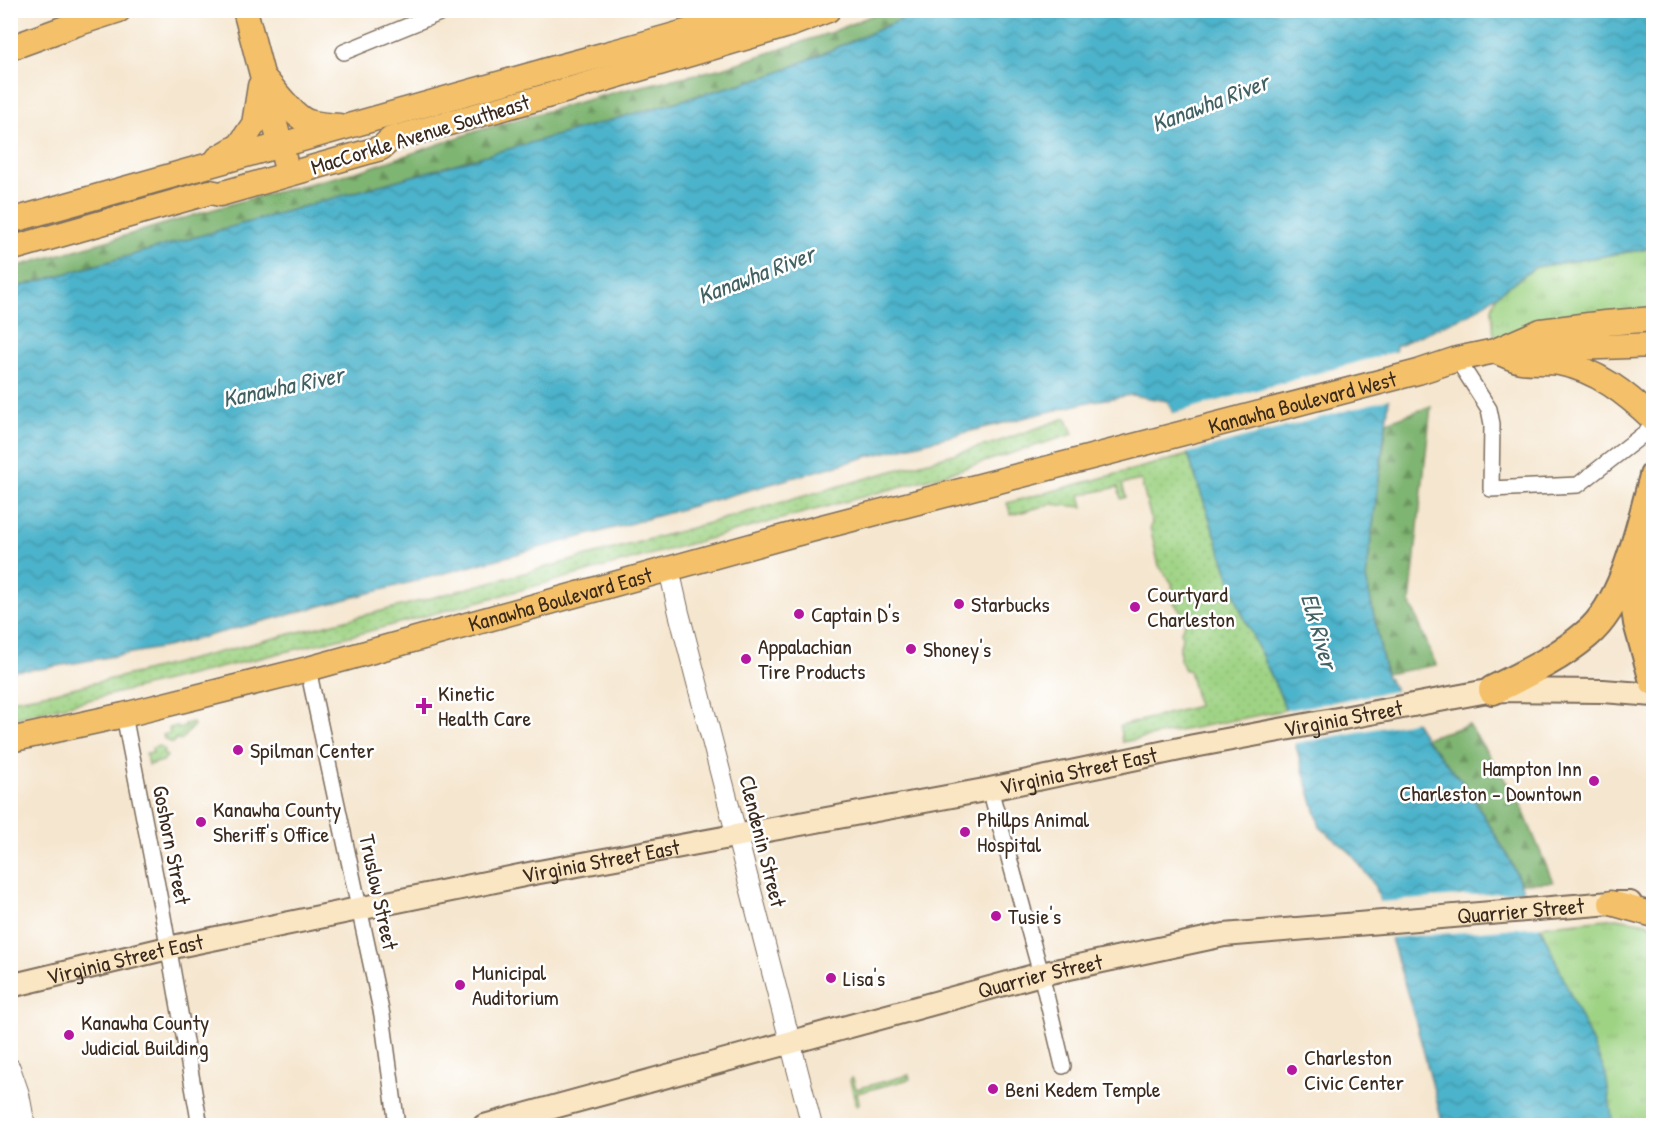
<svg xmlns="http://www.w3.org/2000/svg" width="1664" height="1136" viewBox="0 0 1664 1136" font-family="'Patrick Hand',sans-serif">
  <defs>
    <pattern id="grass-dots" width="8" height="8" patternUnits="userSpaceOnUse" patternTransform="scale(1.5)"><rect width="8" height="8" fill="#9fd384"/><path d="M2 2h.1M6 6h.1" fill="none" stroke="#8ab572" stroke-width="1.8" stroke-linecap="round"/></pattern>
    <pattern id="forest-firs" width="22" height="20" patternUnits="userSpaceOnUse" patternTransform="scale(1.5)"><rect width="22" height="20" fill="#7fb572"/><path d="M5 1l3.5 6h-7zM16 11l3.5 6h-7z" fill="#69935d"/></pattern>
    <pattern id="park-tufts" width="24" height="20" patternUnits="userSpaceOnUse" patternTransform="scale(1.5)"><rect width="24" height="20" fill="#9fd384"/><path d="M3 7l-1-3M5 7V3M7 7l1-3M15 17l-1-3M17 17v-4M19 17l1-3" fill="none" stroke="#8ab572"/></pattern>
    <pattern id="garden-furrows" width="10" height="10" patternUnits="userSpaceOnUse" patternTransform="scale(1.5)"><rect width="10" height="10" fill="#9fd384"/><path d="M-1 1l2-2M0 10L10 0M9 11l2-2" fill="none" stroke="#8ab572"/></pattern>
    <pattern id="water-waves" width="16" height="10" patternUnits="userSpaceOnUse" patternTransform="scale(1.5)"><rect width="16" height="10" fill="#4cb3cb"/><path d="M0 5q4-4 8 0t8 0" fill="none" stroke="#4092a4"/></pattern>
  </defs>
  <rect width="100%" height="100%" fill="#fff"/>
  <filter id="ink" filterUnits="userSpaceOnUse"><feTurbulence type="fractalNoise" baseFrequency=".0167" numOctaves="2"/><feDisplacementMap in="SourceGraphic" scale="12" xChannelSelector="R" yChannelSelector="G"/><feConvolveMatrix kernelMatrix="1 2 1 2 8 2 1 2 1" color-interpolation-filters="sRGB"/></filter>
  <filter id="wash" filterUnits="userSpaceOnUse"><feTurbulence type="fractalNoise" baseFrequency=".008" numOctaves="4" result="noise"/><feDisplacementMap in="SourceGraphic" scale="24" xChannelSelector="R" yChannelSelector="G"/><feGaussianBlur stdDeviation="1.35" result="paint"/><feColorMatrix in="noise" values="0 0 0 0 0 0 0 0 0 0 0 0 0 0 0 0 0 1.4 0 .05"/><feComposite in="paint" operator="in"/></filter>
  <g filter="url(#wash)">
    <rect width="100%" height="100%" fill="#f5e6cf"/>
    <path fill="url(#grass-dots)" stroke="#6d7e51" stroke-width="1.5" d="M1066 418 1073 434 939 476 366 632 11 719V700L55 692 137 673 409 604 684 530 903 468 994 443Z
      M1188 455 1240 609 1282 699 1285 710 1122 742 1120 726 1198 706 1189 670H1185L1180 659V646L1182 638 1181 631 1185 623 1183 614 1174 603 1172 583 1159 566 1150 527 1152 523 1141 480 1122 484 1126 497 1121 499 1118 487 1080 495 1083 507 1051 504 1011 515 1007 503Z
      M909 1075 910 1079 857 1093 859 1103 858 1105 856 1104 850 1080 851 1078 853 1079 856 1089Z"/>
    <path fill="url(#forest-firs)" stroke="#5d7048" stroke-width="1.5" d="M882 11H910L903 19 775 74 11 289V268L114 239 245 200 363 170 480 130 615 92 723 68 832 32Z
      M1431 406 1410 602 1436 665 1386 674 1366 578 1387 422Z
      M1469 725 1520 803 1553 882 1521 883 1508 856 1466 786 1425 738Z"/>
    <path fill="url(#park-tufts)" stroke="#6d7e51" stroke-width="1.5" d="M1653 248V319L1495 351 1492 309 1497 294 1536 267Z
      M1616 918 1648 923 1653 926V1125H1613L1610 1108 1541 926Z"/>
    <path fill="url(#garden-furrows)" stroke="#6d7e51" stroke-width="1.5" d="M192 722 194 725 180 741 176 738 173 743 164 739 163 735 170 733 169 728 177 726 178 729 185 727V724Z
      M159 746 165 750 163 754 167 756 163 761 148 765 146 754 153 753 152 748Z"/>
    <path fill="url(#water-waves)" stroke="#446e74" stroke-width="1.5" d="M921 11H1653V248L1536 267 1471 313 1396 346 1366 578 1386 675 1425 738 1466 786 1508 856 1555 959 1606 1074 1613 1125H1443L1416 1023 1376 887 1351 853 1320 827 1282 699 1240 609 1188 455 1171 408 1167 401 1131 395 1088 402 866 457 618 527 166 647 40 669 11 671V289L775 74Z"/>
    <path fill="#f5e6cf" d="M1398 351 1393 398 1185 454 1170 414Z
      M1399 690 1418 721 1292 744 1282 711Z
      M1528 891 1544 926 1388 938 1378 902Z"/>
  </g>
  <g filter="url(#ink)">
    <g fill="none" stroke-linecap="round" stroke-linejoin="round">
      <defs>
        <path id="minor" d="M344 52 447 10
          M1457 359 1489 409 1492 424 1491 489 1578 485 1654 426
          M308 669 382 1015 397 1126
          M124 715 162 911 200 1126
          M990 789 1041 974 1063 1066"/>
        <path id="tertiary" d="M669 569 679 613 812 1126
          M10 1068 19 1094 25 1126"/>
        <g id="secondary">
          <path id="s1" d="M10 986 168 948 534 873 990 789 1194 746 1493 690 1603 691 1654 695"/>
          <path id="s2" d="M484 1126 1041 974 1224 935 1611 903H1630"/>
        </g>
        <g id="primary">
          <path d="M245 10 285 162"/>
          <path d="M10 48 76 24 119 10"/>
          <path d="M264 78C275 90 294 118 309 122 318 125 329 125 339 126"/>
          <path d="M218 158 240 145 254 124 260 86"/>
          <path d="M10 221C187 172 364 122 541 72 613 52 687 33 759 10"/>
          <path d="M10 249 210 192 220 194 381 148 391 139 554 94 792 24 828 10"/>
          <path d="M1495 351C1503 354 1512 359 1521 361 1533 363 1546 361 1559 363 1597 370 1627 394 1654 420"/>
          <path d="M1536 351 1575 348 1654 345"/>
          <path id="s3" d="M10 740 124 715 308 669 791 535 1418 372 1457 359 1495 351 1541 331 1605 323 1654 319"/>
          <path d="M1611 903 1654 915"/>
        </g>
        <path id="motorway" d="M1637 566 1635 603 1638 623 1654 681
          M1493 690C1525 674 1559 658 1587 634 1626 602 1641 523 1654 476"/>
      </defs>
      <use href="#minor" stroke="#7c6c5c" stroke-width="18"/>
      <use href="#tertiary" stroke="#7c6c5c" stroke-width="22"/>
      <use href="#secondary" stroke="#7c6c5c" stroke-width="26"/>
      <use href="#primary" stroke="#7c6c5c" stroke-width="27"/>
      <use href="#motorway" stroke="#7c6c5c" stroke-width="32"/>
      <use href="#minor" stroke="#fff" stroke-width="15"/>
      <use href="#tertiary" stroke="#fff" stroke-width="20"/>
      <use href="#secondary" stroke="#fbe6c3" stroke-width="22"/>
      <use href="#primary" stroke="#f4c16a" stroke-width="24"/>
      <use href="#motorway" stroke="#f4c16a" stroke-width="28"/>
      <path stroke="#3b2a1e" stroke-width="4" d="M10 12 15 10"/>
    </g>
  </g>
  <g fill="#b5179e" stroke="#fff" stroke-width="2">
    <circle cx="959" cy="604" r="6"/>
    <circle cx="1135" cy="607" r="6"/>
    <circle cx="799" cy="614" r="6"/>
    <circle cx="911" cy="649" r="6"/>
    <circle cx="746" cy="659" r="6"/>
    <path d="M421 697h6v6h6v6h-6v6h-6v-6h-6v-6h6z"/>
    <circle cx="238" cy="750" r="6"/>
    <circle cx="1594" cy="781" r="6"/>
    <circle cx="201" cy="822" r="6"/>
    <circle cx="965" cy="832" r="6"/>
    <circle cx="996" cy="916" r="6"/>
    <circle cx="831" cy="978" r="6"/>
    <circle cx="460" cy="985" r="6"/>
    <circle cx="69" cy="1035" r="6"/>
    <circle cx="1292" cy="1070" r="6"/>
    <circle cx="993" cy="1089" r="6"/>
  </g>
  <g text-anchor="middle" stroke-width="5" stroke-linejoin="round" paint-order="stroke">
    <g font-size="22" fill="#3b2a1e" stroke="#fff">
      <text transform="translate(420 134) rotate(-17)" y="8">MacCorkle Avenue Southeast</text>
      <text dy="8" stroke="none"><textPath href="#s3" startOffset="1336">Kanawha Boulevard West</textPath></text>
      <text dy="8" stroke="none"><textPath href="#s3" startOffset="568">Kanawha Boulevard East</textPath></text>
      <text dy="8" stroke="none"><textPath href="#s1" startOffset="1360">Virginia Street</textPath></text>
      <text dy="8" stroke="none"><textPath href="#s1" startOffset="1090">Virginia Street East</textPath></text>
      <text transform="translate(763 841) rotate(76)" y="8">Clendenin Street</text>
      <text transform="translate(172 845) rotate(79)" y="8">Goshorn Street</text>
      <text dy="8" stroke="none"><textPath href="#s1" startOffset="604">Virginia Street East</textPath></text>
      <text transform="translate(379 892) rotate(78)" y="8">Truslow Street</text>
      <text dy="8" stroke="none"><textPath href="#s2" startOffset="1062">Quarrier Street</textPath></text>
      <text dy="8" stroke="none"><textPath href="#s1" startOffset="118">Virginia Street East</textPath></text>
      <text dy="8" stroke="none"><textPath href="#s2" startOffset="576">Quarrier Street</textPath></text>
    </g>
    <g font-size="22" fill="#3b2a1e" stroke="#fff" text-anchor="start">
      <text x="1147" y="602">Courtyard<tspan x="1147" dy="25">Charleston</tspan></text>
      <text x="971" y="612">Starbucks</text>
      <text x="811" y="622">Captain D's</text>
      <text x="758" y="654">Appalachian<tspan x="758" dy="25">Tire Products</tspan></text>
      <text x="923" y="657">Shoney's</text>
      <text x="438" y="701">Kinetic<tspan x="438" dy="25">Health Care</tspan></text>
      <text x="250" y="758">Spilman Center</text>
      <text x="1582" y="776" text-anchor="end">Hampton Inn<tspan x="1582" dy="25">Charleston - Downtown</tspan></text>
      <text x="213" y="817">Kanawha County<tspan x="213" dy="25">Sheriff's Office</tspan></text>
      <text x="977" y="827">Phillps Animal<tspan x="977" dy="25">Hospital</tspan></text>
      <text x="1008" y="924">Tusie's</text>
      <text x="472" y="980">Municipal<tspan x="472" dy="25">Auditorium</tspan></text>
      <text x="843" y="986">Lisa's</text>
      <text x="81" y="1030">Kanawha County<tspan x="81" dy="25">Judicial Building</tspan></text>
      <text x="1304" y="1065">Charleston<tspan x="1304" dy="25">Civic Center</tspan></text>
      <text x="1005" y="1097">Beni Kedem Temple</text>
    </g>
    <g font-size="24" font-style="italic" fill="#426163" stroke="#fff">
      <text transform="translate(1210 103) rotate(-21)" y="8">Kanawha River</text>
      <text transform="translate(756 275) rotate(-21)" y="8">Kanawha River</text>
      <text transform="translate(283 387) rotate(-12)" y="8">Kanawha River</text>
      <text transform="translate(1319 631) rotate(74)" y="8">Elk River</text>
    </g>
  </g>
  <rect width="1664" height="1136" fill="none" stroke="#fff" stroke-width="36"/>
</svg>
